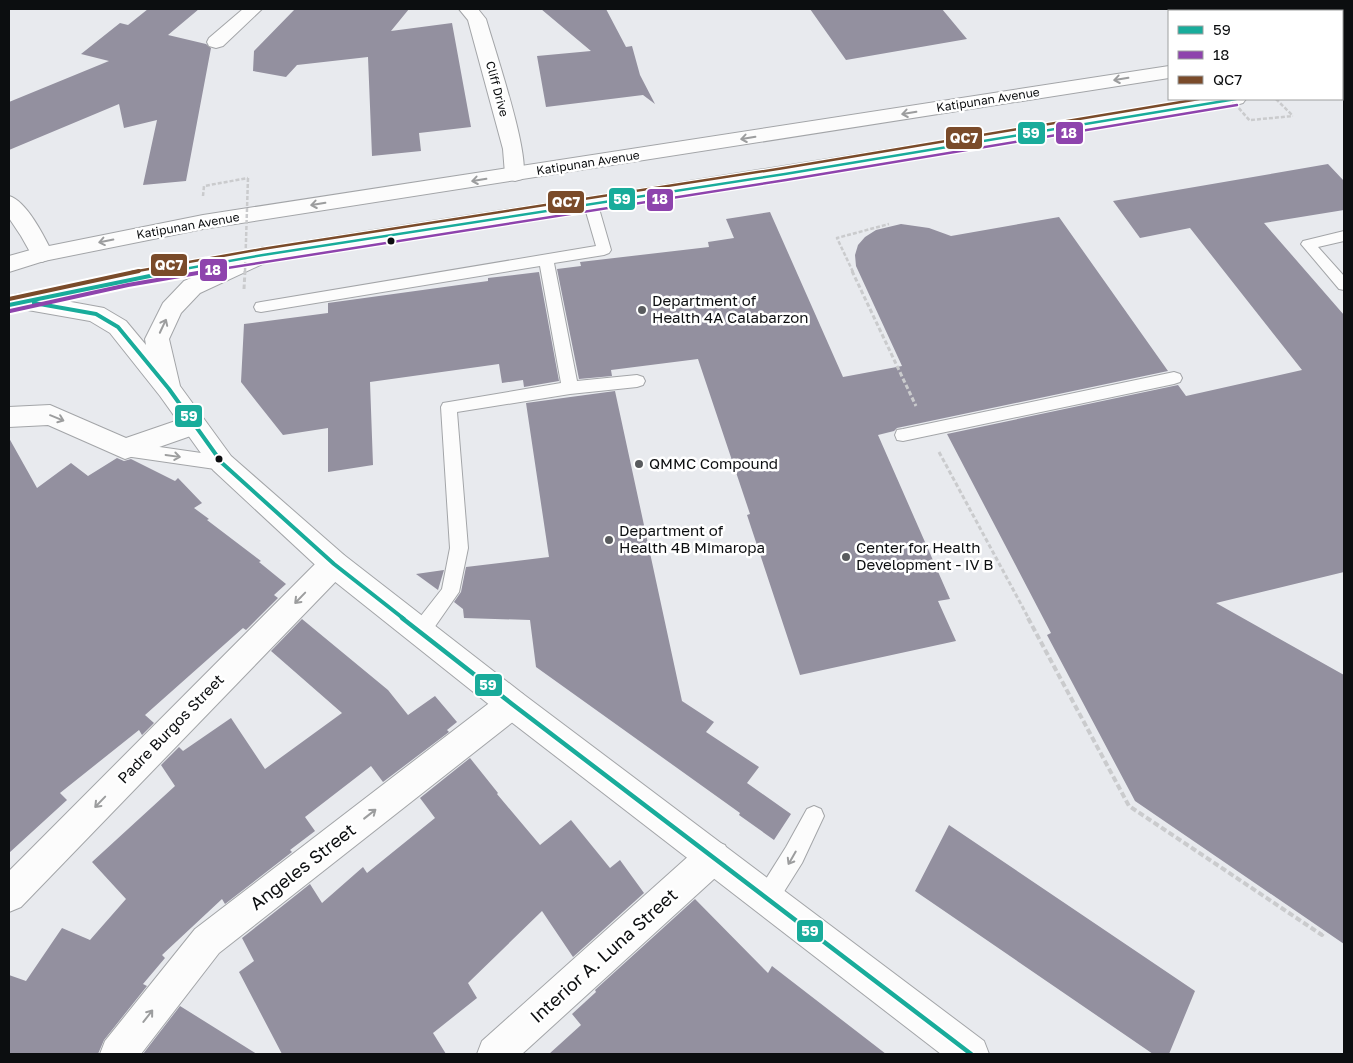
<svg xmlns="http://www.w3.org/2000/svg" width="1353" height="1063" viewBox="0 0 1353 1063" font-family="'Golos Text',sans-serif">
  <rect width="100%" height="100%" fill="#e8eaee"/>
  <path fill="#93909f" d="M148 9H199L168 35 206 44 211 48 186 181 143 185 157 120 124 128 119 104 9 150V102L109 61 81 54 120 23 128 25Z
    M295 9H409L391 31 452 23 471 127 419 133 421 151 372 156 368 57 297 65 286 77 253 71 254 51Z
    M541 9H606L626 47 632 46 640 75 655 104 643 95 546 107 537 56 591 51Z
    M810 9H942L967 39 846 60Z
    M1328 164 1344 181V210L1264 223 1344 315V572L1216 603 1344 675V944L1135 801 1047 635 1051 633 947 434 1178 385 1186 396 1302 370 1190 228 1140 238 1113 201Z
    M770 212 843 377 902 366 856 266 855 255 858 245 865 237 876 230 901 224 929 228 951 236 1059 217 1168 371 897 428 894 431 878 435 950 599 938 601 956 641 800 675 747 515 750 514 698 359 611 370 612 376 579 379 557 269 581 266 580 262 709 247 708 242 734 238 726 219Z
    M539 272 559 381 524 387 523 380 502 383 499 364 370 382 373 465 328 472V428L283 435 241 382 244 324 328 313V303L488 281V278Z
    M615 391 682 701 714 722 706 732 759 767 747 783 791 814 774 840 739 815 740 813 536 667 530 620 464 618 463 609 454 602 461 592 466 567 549 557 526 403Z
    M9 438 37 488 71 463 88 476 117 458 124 461 131 459 175 481 178 478 202 503 194 508 209 519 207 520 261 561 259 562 286 584 274 595 278 598 246 630 243 628 145 715 154 723 142 735 139 730 60 793 67 800 9 853Z
    M444 570 438 590 416 574Z
    M302 619 388 690 408 715 435 696 457 722 447 730 449 732 383 782 371 766 305 817 315 831 290 850 292 852 225 904 222 899 162 955 165 958 143 984 147 986 104 1040 98 1054H9V975L26 981 62 928 90 940 126 899 92 862 175 786 161 765 179 747 183 751 231 718 265 769 342 713 271 651Z
    M470 758 498 793 497 794 540 845 571 820 610 868 620 860 644 893 573 957 542 911 468 983 477 998 433 1033 446 1054H282L239 972 254 961 242 938 310 884 322 903 363 867 367 873 435 818 420 798Z
    M949 825 1195 991 1169 1054H1153L915 891Z
    M695 899 768 973 772 966 886 1054H549L581 1025 572 1014 596 992 595 990Z
    M180 1006 257 1054H143Z"/>
  <g fill="none" stroke-linecap="round" stroke-linejoin="round">
    <defs>
      <path id="service" d="M591 201 596 202 598 205 611 250 609 253 604 255 554 263 577 381 637 375 643 377 645 381 643 385 637 387 570 394 457 412 468 548 459 592 427 638 420 640 413 638 411 632 413 626 442 589 450 548 441 407 443 403 561 383 540 266 261 312 256 311 254 307 256 303 261 302 596 246 584 205 586 202Z
        M1344 231V241L1318 247 1344 276V290L1339 289 1301 244 1303 241Z
        M1174 372 1180 374 1182 378 1180 382 1174 384 903 441 897 440 895 435 897 430 903 429Z
        M125 442 222 456 228 458 230 463 228 468 222 470 125 456 119 454 117 449 119 444Z
        M814 806 821 809 824 816 802 863 775 906 767 909 759 906 756 898 759 890 786 847 807 809Z"/>
      <path id="minor" d="M243 9H262L223 46 216 48 209 46 207 42 209 38Z
        M459 9H478L486 19C493 44 533 162 522 179L515 181 508 179 505 174 503 149 468 20Z
        M50 405 126 438 193 415 202 418 206 425 202 432 125 459 48 425 9 427V407Z
        M512 690 523 694 527 704 523 714 219 953 141 1054H100L105 1041 195 929 501 694Z
        M713 840 725 845 730 857 725 869 522 1054H477L482 1041 701 845Z"/>
      <path id="tertiary" d="M9 196C27 201 45 238 53 254L50 259 42 262 34 259 21 236 9 218Z
        M334 552 344 555 348 564 344 573 21 907 9 912V871L324 555Z"/>
      <path id="secondary" d="M263 247 271 250 274 255 271 260 200 293 181 313 169 339 180 386 231 456 344 555 523 694 984 1041 989 1054H941L501 714 324 573 213 470 160 396 110 333 90 321 22 309 14 307 10 301 14 295 22 293 104 308 126 321 146 345 145 339 163 303 184 281Z"/>
      <path id="primary" d="M1342 39H1344V51H1342Z
        M1169 66V78L203 229 44 261 9 272V256L34 249 203 215Z
        M1344 74V86L1342 87V75Z
        M1202 99H1246L1243 103 1236 105 785 181 263 263 127 287 9 313V297C203 254 399 226 596 196 798 165 1000 132 1202 99Z"/>
    </defs>
    <use href="#service" stroke="#a3a5a8" stroke-width="2"/>
    <use href="#minor" stroke="#a3a5a8" stroke-width="2"/>
    <use href="#tertiary" stroke="#a3a5a8" stroke-width="2"/>
    <use href="#secondary" stroke="#a3a5a8" stroke-width="2"/>
    <use href="#primary" stroke="#a3a5a8" stroke-width="2"/>
    <path stroke="#cacbcd" stroke-width="2.5" stroke-dasharray="4 2" stroke-linecap="butt" d="M1276 99 1293 116
      M1251 120 1293 116
      M203 196 204 186 248 178
      M853 272 837 238 889 224"/>
    <path stroke="#cacbcd" stroke-width="3" stroke-dasharray="4.5 2.5" stroke-linecap="butt" d="M852 271 916 406
      M939 452 1029 619"/>
    <path stroke="#cacbcd" stroke-width="4" stroke-dasharray="6 3" stroke-linecap="butt" d="M1028 618 1129 806 1322 935 1324 931"/>
    <use href="#service" fill="#fcfcfc" fill-rule="evenodd"/>
    <use href="#minor" fill="#fcfcfc" fill-rule="evenodd"/>
    <use href="#tertiary" fill="#fcfcfc" fill-rule="evenodd"/>
    <use href="#secondary" fill="#fcfcfc" fill-rule="evenodd"/>
    <use href="#primary" fill="#fcfcfc" fill-rule="evenodd"/>
    <path stroke="#cacbcd" stroke-width="2.5" stroke-dasharray="4 2" stroke-linecap="butt" d="M1231 99 1250 121
      M245 272 248 178"/>
    <path stroke="#cacbcd" stroke-width="3" stroke-dasharray="4.5 2.5" stroke-linecap="butt" d="M244 289 245 271"/>
    <defs>
      <path id="bus-1-far2" d="M167 272 263 255 785 174 1236 99"/>
      <path id="bus-1-far1" d="M34 303 96 314 118 327 169 389 222 463 334 564 404 619
        M9 305 174 271"/>
      <path id="bus-1" d="M402 618 512 704 971 1054"/>
      <path id="bus-2-far1" d="M202 272 786 180 1237 105"/>
      <path id="bus-2" d="M10 311 128 285 209 271"/>
      <path id="bus-3-far1" d="M132 272 262 249 784 168 1199 99"/>
      <path id="bus-3" d="M9 299 139 271"/>
    </defs>
    <use href="#bus-1-far2" stroke="#fff" stroke-width="5"/>
    <use href="#bus-1-far1" stroke="#fff" stroke-width="8"/>
    <use href="#bus-1" stroke="#fff" stroke-width="8"/>
    <use href="#bus-2-far1" stroke="#fff" stroke-width="5"/>
    <use href="#bus-2" stroke="#fff" stroke-width="8"/>
    <use href="#bus-3-far1" stroke="#fff" stroke-width="5"/>
    <use href="#bus-3" stroke="#fff" stroke-width="8"/>
    <use href="#bus-1-far2" stroke="#19ac9b" stroke-width="2.5"/>
    <use href="#bus-1-far1" stroke="#19ac9b" stroke-width="4"/>
    <use href="#bus-1" stroke="#19ac9b" stroke-width="4.5"/>
    <use href="#bus-2-far1" stroke="#8e44ad" stroke-width="2.5"/>
    <use href="#bus-2" stroke="#8e44ad" stroke-width="4"/>
    <use href="#bus-3-far1" stroke="#7a4b2a" stroke-width="2.5"/>
    <use href="#bus-3" stroke="#7a4b2a" stroke-width="4"/>
  </g>
  <defs><path id="oneway-shaft" d="M-6 0H5M1.5-3L5.5 0L1.5 3" fill="none" stroke-width="1.6" stroke-linecap="round" stroke-linejoin="round" transform="scale(1.25)"/></defs>
  <g stroke="#9c9d9e">
    <use href="#oneway-shaft" transform="translate(1121 79) rotate(171)"/>
    <use href="#oneway-shaft" transform="translate(909 113) rotate(171)"/>
    <use href="#oneway-shaft" transform="translate(748 138) rotate(171)"/>
    <use href="#oneway-shaft" transform="translate(479 180) rotate(171)"/>
    <use href="#oneway-shaft" transform="translate(318 204) rotate(171)"/>
    <use href="#oneway-shaft" transform="translate(106 241) rotate(169)"/>
    <use href="#oneway-shaft" transform="translate(163 326) rotate(-65)"/>
    <use href="#oneway-shaft" transform="translate(57 418) rotate(22)"/>
    <use href="#oneway-shaft" transform="translate(173 456) rotate(8)"/>
    <use href="#oneway-shaft" transform="translate(300 598) rotate(134)"/>
    <use href="#oneway-shaft" transform="translate(100 802) rotate(134)"/>
    <use href="#oneway-shaft" transform="translate(370 814) rotate(-38)"/>
    <use href="#oneway-shaft" transform="translate(792 858) rotate(120)"/>
    <use href="#oneway-shaft" transform="translate(148 1016) rotate(-52)"/>
  </g>
  <g fill="#0c0e10" stroke="#fff" stroke-width="2">
    <circle cx="391" cy="241" r="4.5"/>
    <circle cx="219" cy="459" r="4.5"/>
  </g>
  <g fill="#595b5e" stroke="#fff" stroke-width="2">
    <circle cx="642" cy="310" r="5"/>
    <circle cx="639" cy="464" r="5"/>
    <circle cx="609" cy="540" r="5"/>
    <circle cx="846" cy="557" r="5"/>
  </g>
  <g text-anchor="middle" stroke-width="5" stroke-linejoin="round" paint-order="stroke">
    <g font-size="12" fill="#0c0e10" stroke="#fff">
      <text transform="translate(497 89) rotate(75)" y="4">Cliff Drive</text>
      <text transform="translate(988 100) rotate(-9)" y="4">Katipunan Avenue</text>
      <text transform="translate(588 163) rotate(-9)" y="4">Katipunan Avenue</text>
      <text transform="translate(188 226) rotate(-10)" y="4">Katipunan Avenue</text>
    </g>
    <g font-size="15" fill="#0c0e10" stroke="#fff" text-anchor="start">
      <text x="652" y="306">Department of<tspan x="652" dy="17">Health 4A Calabarzon</tspan></text>
      <text x="649" y="469">QMMC Compound</text>
      <text x="619" y="536">Department of<tspan x="619" dy="17">Health 4B Mimaropa</tspan></text>
      <text x="856" y="553">Center for Health<tspan x="856" dy="17">Development - IV B</tspan></text>
    </g>
    <g font-size="15" fill="#0c0e10" stroke="#fff">
      <text transform="translate(171 729) rotate(-46)" y="5">Padre Burgos Street</text>
    </g>
    <g font-size="18" fill="#0c0e10" stroke="#fff">
      <text transform="translate(303 867) rotate(-38)" y="6">Angeles Street</text>
      <text transform="translate(604 956) rotate(-42)" y="6">Interior A. Luna Street</text>
    </g>
  </g>
  <g stroke="#fff" stroke-width="2">
    <rect x="1055" y="121" width="29" height="24" rx="5" fill="#8e44ad"/>
    <rect x="1017" y="121" width="29" height="24" rx="5" fill="#19ac9b"/>
    <rect x="945" y="126" width="38" height="24" rx="5" fill="#7a4b2a"/>
    <rect x="608" y="187" width="28" height="24" rx="5" fill="#19ac9b"/>
    <rect x="646" y="188" width="28" height="24" rx="5" fill="#8e44ad"/>
    <rect x="547" y="190" width="38" height="24" rx="5" fill="#7a4b2a"/>
    <rect x="150" y="253" width="38" height="24" rx="5" fill="#7a4b2a"/>
    <rect x="199" y="258" width="29" height="24" rx="5" fill="#8e44ad"/>
    <rect x="174" y="404" width="29" height="24" rx="5" fill="#19ac9b"/>
    <rect x="474" y="673" width="29" height="24" rx="5" fill="#19ac9b"/>
    <rect x="796" y="919" width="28" height="24" rx="5" fill="#19ac9b"/>
  </g>
  <g font-size="14" text-anchor="middle" font-weight="bold" fill="#fff">
    <text x="1069" y="138">18</text>
    <text x="1031" y="138">59</text>
    <text x="964" y="143">QC7</text>
    <text x="622" y="204">59</text>
    <text x="660" y="204">18</text>
    <text x="566" y="207">QC7</text>
    <text x="169" y="270">QC7</text>
    <text x="213" y="275">18</text>
    <text x="189" y="421">59</text>
    <text x="488" y="690">59</text>
    <text x="810" y="936">59</text>
  </g>
  <rect width="1353" height="1063" fill="none" stroke="#0c0e10" stroke-width="20"/>
  <rect x="1168" y="10" width="175" height="90" fill="#ffffff" stroke="#9e9f9f"/>
  <rect x="1178" y="26" width="25" height="8" fill="#19ac9b" stroke="#9e9f9f"/>
  <text x="1213" y="35" font-size="15" fill="#0c0e10">59</text>
  <rect x="1178" y="51" width="25" height="8" fill="#8e44ad" stroke="#9e9f9f"/>
  <text x="1213" y="60" font-size="15" fill="#0c0e10">18</text>
  <rect x="1178" y="76" width="25" height="8" fill="#7a4b2a" stroke="#9e9f9f"/>
  <text x="1213" y="85" font-size="15" fill="#0c0e10">QC7</text>
</svg>
